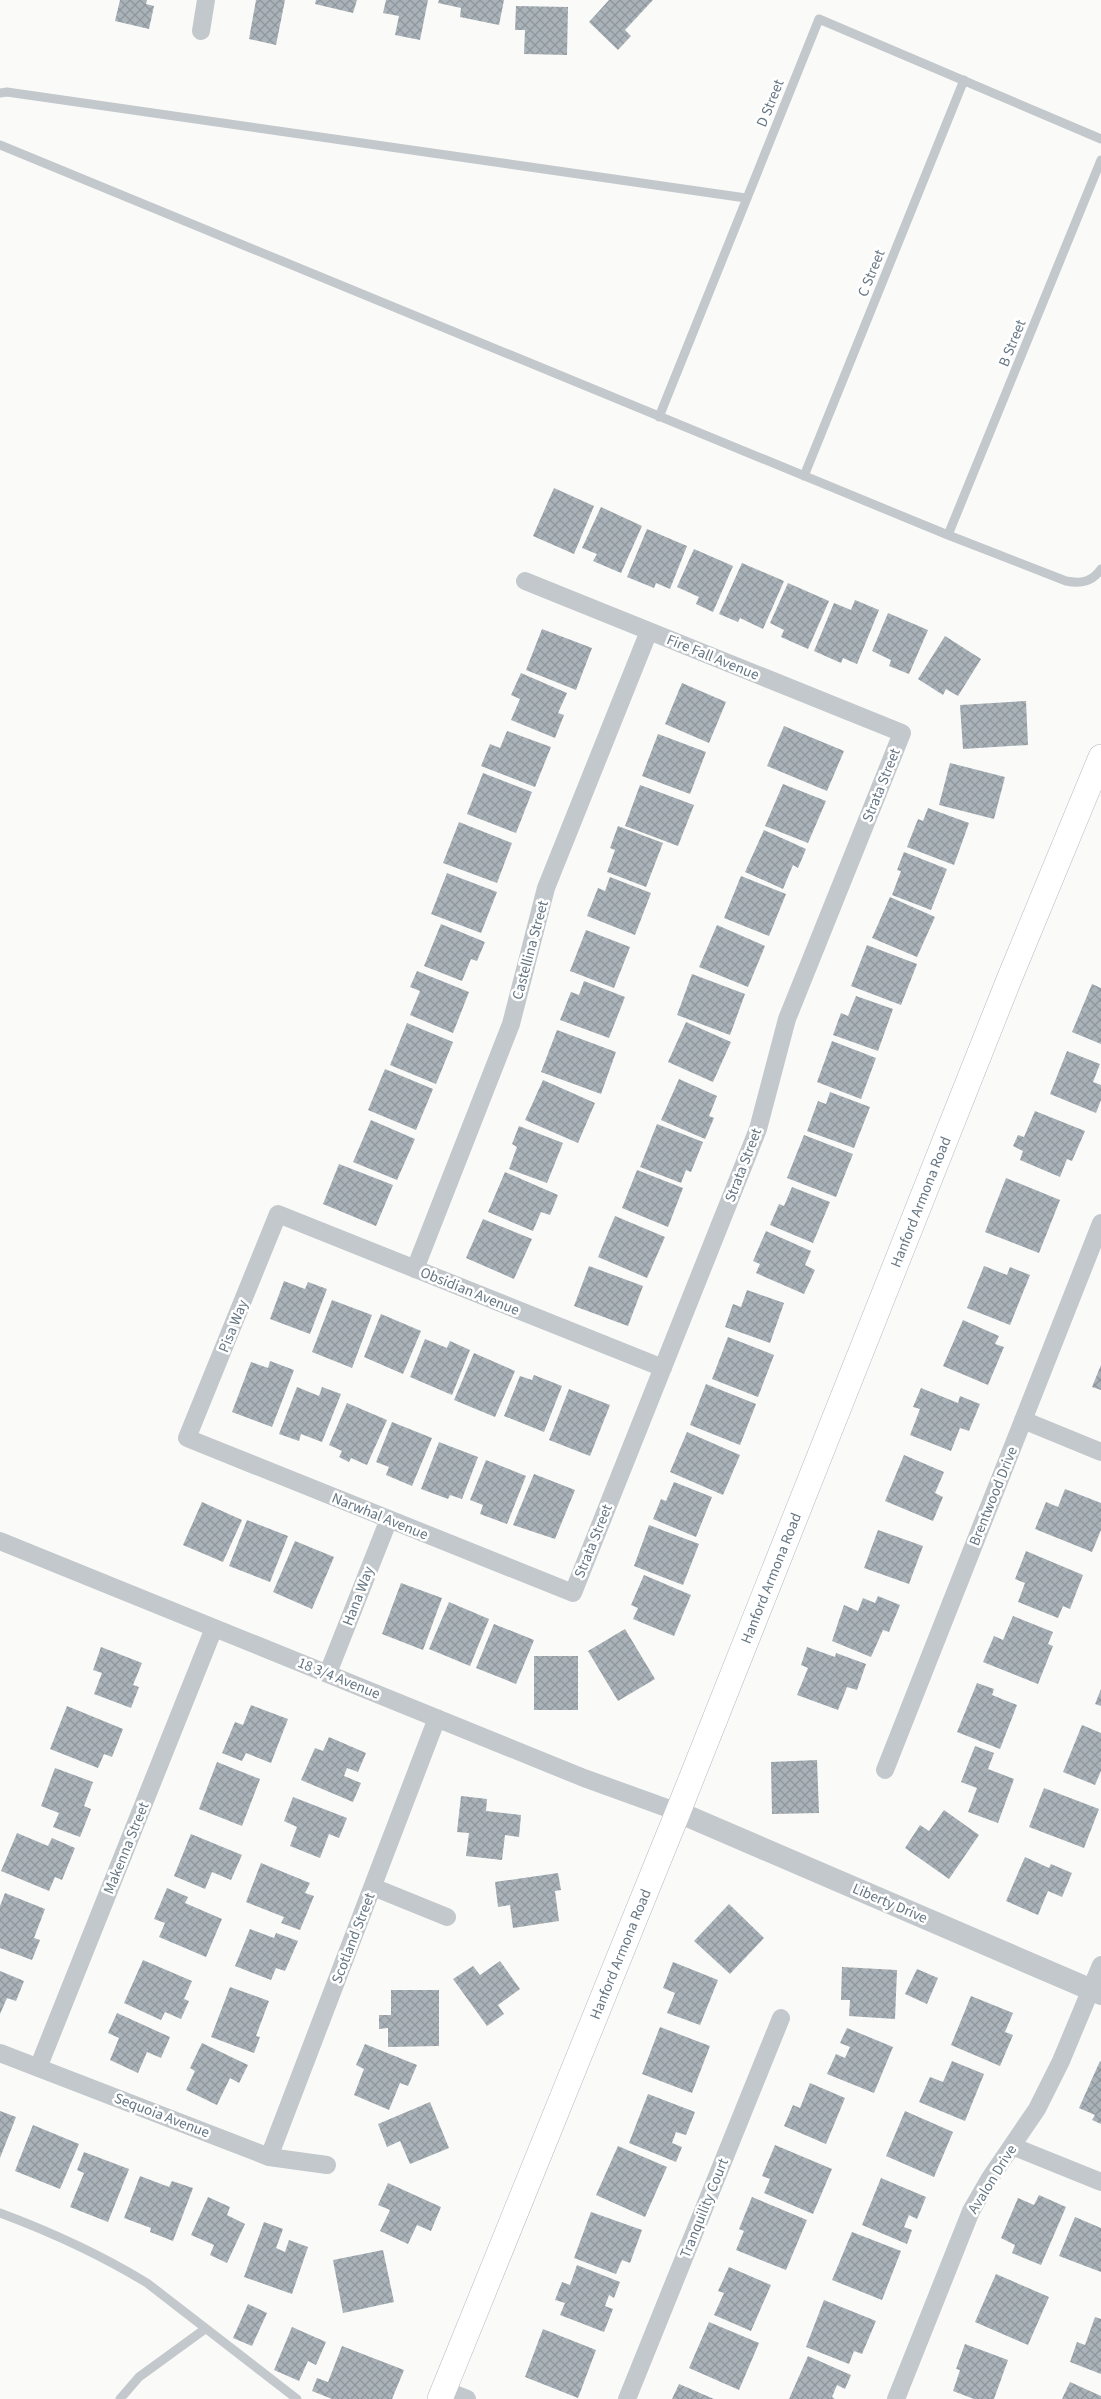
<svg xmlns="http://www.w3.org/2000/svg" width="1101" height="2399" viewBox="0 0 1101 2399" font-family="'Source Sans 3',sans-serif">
  <defs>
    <pattern id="building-cross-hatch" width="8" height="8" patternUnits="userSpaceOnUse" patternTransform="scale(1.25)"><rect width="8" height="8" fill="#aab3b9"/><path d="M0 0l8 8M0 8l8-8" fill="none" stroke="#8e969c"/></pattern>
  </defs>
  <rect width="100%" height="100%" fill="#fafaf8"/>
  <path fill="url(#building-cross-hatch)" d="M120 0H147L146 4 154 6 149 29 115 21Z
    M256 0H285L276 45 249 39Z
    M316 0H357L353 13 315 4Z
    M386 0H428L420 40 395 35 399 16 383 13Z
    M439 0H504L499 25 460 17 461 8 438 3Z
    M609 0H653L625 30 631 36 618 50 589 22Z
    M516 6 568 7 567 55 524 54 525 30H515Z
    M554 488 594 506 574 554 533 536Z
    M601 507 642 526 621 573 593 561 597 554 582 548Z
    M647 529 687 546 670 589 656 583 654 588 627 577Z
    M694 549 733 566 713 612 696 604 699 597 677 587Z
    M742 563 784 581 763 629 740 618 738 622 719 614Z
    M788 583 829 601 808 649 781 637 784 630 770 623Z
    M855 600 879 610 857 664 843 658 841 663 814 651 834 603 851 610Z
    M888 613 928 630 909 674 889 666 891 660 872 651Z
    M542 629 592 648 576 690 526 670Z
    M945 636 981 659 958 696 946 689 943 695 918 679Z
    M521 673 567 693 558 713 564 715 555 738 511 720 520 699 511 695Z
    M682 683 726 702 709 743 665 724Z
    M1026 701 1028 745 963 749 960 705Z
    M784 726 844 751 827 791 767 766Z
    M507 731 551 747 535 787 481 766 490 744 500 748Z
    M658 734 706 752 690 794 642 776Z
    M950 763 1005 777 994 819 939 805Z
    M483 773 532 792 516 833 467 814Z
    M783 784 826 801 808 843 765 826Z
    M640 785 694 805 678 846 625 826Z
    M928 808 969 823 954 865 907 847 918 819 923 821Z
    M459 822 512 843 497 883 443 863Z
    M618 826 663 843 646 887 607 872 615 850 610 848Z
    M764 830 806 849 798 868 793 865 783 889 745 872Z
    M904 852 947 869 931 910 892 895 901 871 897 870Z
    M447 873 497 892 481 933 431 914Z
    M741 876 786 894 769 936 724 918Z
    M610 877 651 893 635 935 587 916 598 888 605 891Z
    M890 897 935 917 917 957 872 938Z
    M441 924 485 942 477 961 471 959 462 981 424 966Z
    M717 925 765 946 748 987 699 967Z
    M586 930 630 947 614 988 570 971Z
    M867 945 917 964 901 1005 851 986Z
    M417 971 469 992 453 1033 410 1015 420 991 410 987Z
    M692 974 745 994 730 1035 677 1015Z
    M584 981 625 997 609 1038 560 1020 571 992 579 995Z
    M1092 984 1101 988V1044L1072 1032Z
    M856 996 893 1009 878 1051 833 1035 841 1013 848 1016Z
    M686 1022 731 1042 713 1082 668 1062Z
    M407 1023 453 1042 436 1084 390 1065Z
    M557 1030 616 1052 601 1094 541 1072Z
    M832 1041 876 1058 861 1099 817 1082Z
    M1067 1051 1100 1064 1093 1082 1101 1085V1100L1096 1113 1050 1094Z
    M385 1069 433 1089 416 1130 368 1110Z
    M679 1079 717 1096 709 1116 714 1118 705 1139 661 1120Z
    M543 1080 595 1103 578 1143 525 1120Z
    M830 1092 870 1107 854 1148 807 1131 818 1101 826 1104Z
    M1035 1111 1085 1131 1072 1161 1067 1159 1060 1177 1020 1160 1023 1151 1013 1146 1018 1135 1024 1137Z
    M371 1120 415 1139 397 1180 353 1162Z
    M657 1124 703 1142 691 1172 686 1170 681 1183 640 1167Z
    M519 1126 563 1143 547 1183 509 1169 517 1147 512 1144Z
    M804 1135 853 1154 836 1197 787 1178Z
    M339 1164 393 1185 376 1226 323 1204Z
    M637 1170 683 1188 668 1227 622 1208Z
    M505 1172 558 1195 550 1215 541 1212 533 1231 488 1212Z
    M1006 1178 1060 1200 1039 1253 985 1232Z
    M792 1187 830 1202 813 1243 770 1225 779 1204 784 1206Z
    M615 1216 665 1237 647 1278 598 1257Z
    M483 1219 532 1239 514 1279 466 1258Z
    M766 1231 811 1251 805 1265 815 1270 804 1294 756 1273 760 1264 753 1261Z
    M589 1266 643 1286 628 1326 574 1306Z
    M984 1266 1007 1275 1010 1267 1030 1275 1010 1325 967 1308Z
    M284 1281 305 1289 308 1282 327 1289 310 1334 270 1319Z
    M747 1290 784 1303 770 1343 725 1327 733 1304 741 1307Z
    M332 1300 372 1315 352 1368 312 1352Z
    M381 1314 421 1331 403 1374 364 1357Z
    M963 1320 999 1336 995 1344 1004 1347 988 1385 943 1366Z
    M728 1337 774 1355 758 1397 712 1379Z
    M425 1339 447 1348 450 1341 470 1350 452 1395 410 1377Z
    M474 1353 515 1371 495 1417 454 1400Z
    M270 1361 294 1370 272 1427 232 1412 251 1362 268 1368Z
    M1101 1365V1390L1092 1387Z
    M534 1375 562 1386 544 1432 504 1416 520 1376 532 1380Z
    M706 1384 756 1404 740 1445 690 1425Z
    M297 1387 319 1396 322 1387 341 1394 322 1442 301 1434 299 1441 279 1434Z
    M921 1388 958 1403 960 1396 980 1404 969 1431 960 1428 951 1451 910 1435 920 1409 913 1407Z
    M569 1389 610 1405 590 1456 549 1440Z
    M347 1403 387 1420 367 1465 351 1458 349 1462 339 1457 342 1451 329 1445Z
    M392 1422 432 1438 412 1486 386 1475 389 1467 376 1462Z
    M687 1432 740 1455 723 1495 670 1472Z
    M439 1442 478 1457 462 1499 450 1495 448 1499 421 1489Z
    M904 1455 944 1472 935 1493 943 1497 933 1521 885 1501Z
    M486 1460 526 1476 507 1524 480 1514 483 1505 470 1500Z
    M534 1474 575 1490 555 1539 513 1525Z
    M674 1482 712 1497 696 1537 653 1519 661 1499 666 1501Z
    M1065 1489 1101 1503V1530L1092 1552 1035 1529 1046 1502 1058 1507Z
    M202 1502 242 1520 223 1562 183 1545Z
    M247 1520 288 1536 270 1582 229 1566Z
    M649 1525 699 1544 683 1585 634 1566Z
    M878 1530 923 1546 909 1584 864 1568Z
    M295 1541 334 1557 312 1609 273 1592Z
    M1026 1551 1083 1575 1070 1609 1063 1606 1058 1618 1018 1602 1025 1583 1015 1579Z
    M644 1575 691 1595 674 1636 633 1619 638 1608 631 1605Z
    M401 1583 442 1598 423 1650 382 1634Z
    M878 1596 900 1605 889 1632 883 1630 871 1657 832 1641 844 1605 858 1611 863 1598 875 1603Z
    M449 1602 489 1619 470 1666 429 1649Z
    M1013 1616 1053 1632 1048 1644 1053 1646 1038 1684 983 1662 994 1636 1003 1640Z
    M494 1624 534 1640 516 1684 476 1668Z
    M625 1629 655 1679 618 1701 588 1651Z
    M101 1647 142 1663 133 1685 139 1687 131 1708 94 1694 102 1673 93 1670Z
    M807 1647 835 1657 836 1653 866 1664 857 1690 847 1687 838 1710 797 1695 808 1668 801 1665Z
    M534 1656H578V1710H534Z
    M977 1683 994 1689 992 1695 1017 1705 1000 1749 957 1732Z
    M1101 1689V1706L1095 1704Z
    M251 1705 288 1719 271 1763 246 1753 242 1761 222 1753 235 1722 243 1725Z
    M67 1706 123 1729 112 1757 104 1754 98 1768 50 1749Z
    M1082 1725 1101 1733V1771L1095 1785 1063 1772Z
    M329 1737 366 1753 358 1772 347 1768 344 1776 361 1783 353 1802 301 1780 315 1748 323 1751Z
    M975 1746 994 1753 988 1769 1014 1779 998 1823 968 1812 977 1788 961 1782Z
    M817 1760 819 1813 772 1814 771 1762Z
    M217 1762 260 1779 242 1826 199 1809Z
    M55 1768 93 1782 84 1806 91 1809 80 1837 53 1827 59 1813 41 1806Z
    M1044 1788 1099 1809 1084 1848 1029 1827Z
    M461 1796 487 1799 486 1811 521 1815 519 1837 505 1835 502 1860 466 1856 469 1833 457 1832Z
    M293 1797 347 1818 339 1838 329 1834 320 1858 290 1846 297 1827 284 1821Z
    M944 1810 979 1835 949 1879 905 1848 920 1825 929 1831Z
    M17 1833 48 1846 52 1838 75 1848 62 1880 55 1877 49 1891 1 1871Z
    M191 1834 242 1855 231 1880 212 1872 205 1889 174 1876Z
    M1025 1857 1049 1868 1051 1864 1072 1873 1062 1897 1048 1891 1038 1915 1006 1901Z
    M261 1863 310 1883 305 1893 314 1896 300 1930 281 1923 284 1917 246 1902Z
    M558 1873 561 1890 555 1891 559 1921 513 1928 510 1905 498 1907 495 1882Z
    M167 1888 188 1897 185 1903 222 1919 206 1957 159 1937 165 1923 154 1919Z
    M5 1893 45 1909 34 1938 40 1940 32 1960 0 1948V1906Z
    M729 1904 764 1938 730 1974 694 1941Z
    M250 1929 274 1938 276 1933 298 1941 285 1971 276 1968 271 1980 235 1966Z
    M143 1960 192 1981 184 1999 189 2001 181 2019 165 2012 161 2020 124 2003Z
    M500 1961 520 1989 498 2005 504 2014 487 2026 453 1979 473 1966 480 1975Z
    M673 1962 718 1980 700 2025 667 2013 675 1993 663 1988Z
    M842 1967 897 1970 895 2019 849 2016 850 2000H841Z
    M917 1969 938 1978 927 2004 905 1994Z
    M0 1971 24 1981 16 2001 7 1998 0 2014Z
    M230 1987 269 2001 256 2036 260 2037 254 2053 211 2037Z
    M391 1990H439V2046L388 2047V2028L379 2029V2015H391Z
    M971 1996 1013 2013 1005 2032 1013 2035 1000 2066 951 2045Z
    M117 2013 170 2037 161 2058 147 2052 138 2073 110 2060 119 2038 108 2033Z
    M660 2027 710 2046 692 2093 642 2074Z
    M847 2028 893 2047 874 2093 827 2074 836 2054 845 2058 850 2047 840 2043Z
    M202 2043 248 2065 239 2083 230 2078 217 2105 186 2090 195 2071 190 2068Z
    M365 2044 417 2065 408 2086 400 2083 389 2110 354 2095 364 2069 356 2065Z
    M952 2061 984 2074 965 2121 919 2102 930 2077 943 2082Z
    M1100 2061 1101 2062V2124L1092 2120 1095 2115 1079 2108Z
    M810 2083 845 2098 826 2144 784 2126 793 2105 800 2108Z
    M648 2094 695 2112 686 2135 676 2132 672 2143 682 2147 676 2162 629 2143Z
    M430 2102 449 2148 410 2164 400 2141 387 2147 378 2124Z
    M0 2111 16 2117 0 2158Z
    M905 2111 953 2132 934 2177 886 2156Z
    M33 2125 79 2144 60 2189 15 2171Z
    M775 2145 832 2169 813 2214 764 2193 770 2179 762 2176Z
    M618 2146 667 2167 645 2217 596 2195Z
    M84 2152 129 2169 108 2222 70 2207 84 2173 77 2170Z
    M140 2176 169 2187 172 2181 193 2188 173 2241 150 2232 151 2228 124 2218Z
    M881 2178 926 2197 917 2219 909 2215 904 2227 912 2230 907 2244 862 2225Z
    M388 2183 441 2207 431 2231 417 2225 408 2244 380 2231 390 2210 378 2205Z
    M1039 2195 1066 2207 1041 2265 1012 2253 1015 2245 1001 2238 1018 2198 1034 2205Z
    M208 2197 230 2207 227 2215 245 2224 227 2263 210 2255 214 2245 191 2235Z
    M752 2197 807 2220 786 2270 736 2250 744 2231 739 2229Z
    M591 2212 642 2230 630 2263 622 2260 616 2274 574 2258Z
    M1075 2217 1101 2228V2272L1059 2256Z
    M264 2222 283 2229 276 2248 285 2252 289 2240 308 2247 292 2294 244 2277Z
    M852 2232 901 2251 882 2300 832 2280Z
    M383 2250 394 2302 343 2313 333 2260Z
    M577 2265 620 2282 614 2298 609 2295 605 2306 613 2309 604 2332 560 2315 565 2303 555 2300 562 2282 570 2285Z
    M729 2267 771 2285 751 2331 714 2315 724 2293 718 2291Z
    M996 2274 1049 2297 1028 2345 975 2322Z
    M824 2300 876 2321 862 2354 854 2351 849 2364 806 2347Z
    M248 2304 267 2313 252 2346 233 2338Z
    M1095 2317 1101 2319V2374L1070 2362 1077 2342 1085 2345Z
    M709 2322 759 2343 739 2390 689 2368Z
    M292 2327 326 2342 316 2365 308 2361 299 2381 274 2370Z
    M543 2329 596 2350 578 2398 525 2377Z
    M965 2344 1008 2360 994 2399H974L953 2391 960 2370 956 2369Z
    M342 2346 404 2370 392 2399H332L312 2391 317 2378 328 2382Z
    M808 2356 851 2375 845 2389 837 2385 832 2397 835 2399H789Z
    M1070 2382 1101 2396V2399H1062Z
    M679 2384 714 2399H672Z"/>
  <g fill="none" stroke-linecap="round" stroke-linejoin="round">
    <defs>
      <g id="secondary">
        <path id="s1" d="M440 2399 678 1812 1010 977 1101 757"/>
      </g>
    </defs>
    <use href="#secondary" stroke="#b3babf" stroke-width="26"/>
    <path stroke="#c3c8cc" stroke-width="9" d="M0 93 7 92 746 198
      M0 145 948 535 1066 581C1081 584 1092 582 1101 569
      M659 417 819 19 1101 139
      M804 476 964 80
      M948 535 1101 160
      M0 2213C51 2232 101 2255 147 2283L297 2399
      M120 2399 139 2377 205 2329"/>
    <path stroke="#c3c8cc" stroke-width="18" d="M201 31 206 0
      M525 581 902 733 787 1019 758 1129 573 1593 187 1438 278 1214 663 1368
      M415 1269 511 1024 546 888 649 631
      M1023 1420 1101 1452
      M0 1541 584 1778 678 1812
      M328 1673 389 1519
      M885 1770 1101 1223
      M373 1887 447 1917
      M0 2053 269 2157 327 2165
      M38 2068 214 1628
      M1012 2146 1101 2182
      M269 2157 437 1718
      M444 2390 467 2399
      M627 2399 781 2018
      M896 2399 971 2211 990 2178 1037 2109 1061 2061 1101 1965"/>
    <path stroke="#c3c8cc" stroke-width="22" d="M678 1812 1101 1994"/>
    <use href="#secondary" stroke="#fff" stroke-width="25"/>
  </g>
  <g text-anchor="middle" stroke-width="5" stroke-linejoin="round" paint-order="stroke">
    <g font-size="15" fill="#657683" stroke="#fff">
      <text transform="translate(770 103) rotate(-68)" y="5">D Street</text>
      <text transform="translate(871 273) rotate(-68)" y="5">C Street</text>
      <text transform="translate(1012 343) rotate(-68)" y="5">B Street</text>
      <text transform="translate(713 657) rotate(22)" y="5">Fire Fall Avenue</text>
      <text transform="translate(881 785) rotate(-68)" y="5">Strata Street</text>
      <text transform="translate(530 950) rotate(-75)" y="5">Castellina Street</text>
      <text transform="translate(743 1165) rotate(-69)" y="5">Strata Street</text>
      <text dy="5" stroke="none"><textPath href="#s1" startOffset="1290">Hanford Armona Road</textPath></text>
      <text transform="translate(470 1291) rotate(22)" y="5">Obsidian Avenue</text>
      <text transform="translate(233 1326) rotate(-68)" y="5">Pisa Way</text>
      <text transform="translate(993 1496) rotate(-68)" y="5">Brentwood Drive</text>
      <text transform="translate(380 1516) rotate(22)" y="5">Narwhal Avenue</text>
      <text transform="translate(593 1541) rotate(-68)" y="5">Strata Street</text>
      <text dy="5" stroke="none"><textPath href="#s1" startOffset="885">Hanford Armona Road</textPath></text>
      <text transform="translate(358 1596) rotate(-69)" y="5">Hana Way</text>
      <text transform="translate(339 1678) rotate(22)" y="5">18 3/4 Avenue</text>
      <text transform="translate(126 1848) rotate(-68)" y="5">Makenna Street</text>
      <text transform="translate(890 1903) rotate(23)" y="5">Liberty Drive</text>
      <text transform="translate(353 1938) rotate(-69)" y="5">Scotland Street</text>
      <text dy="5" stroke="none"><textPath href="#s1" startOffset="480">Hanford Armona Road</textPath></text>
      <text transform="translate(162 2115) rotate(21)" y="5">Sequoia Avenue</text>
      <text transform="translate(992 2179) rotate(-58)" y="5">Avalon Drive</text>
      <text transform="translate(704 2208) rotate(-68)" y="5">Tranquility Court</text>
    </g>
  </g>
</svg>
